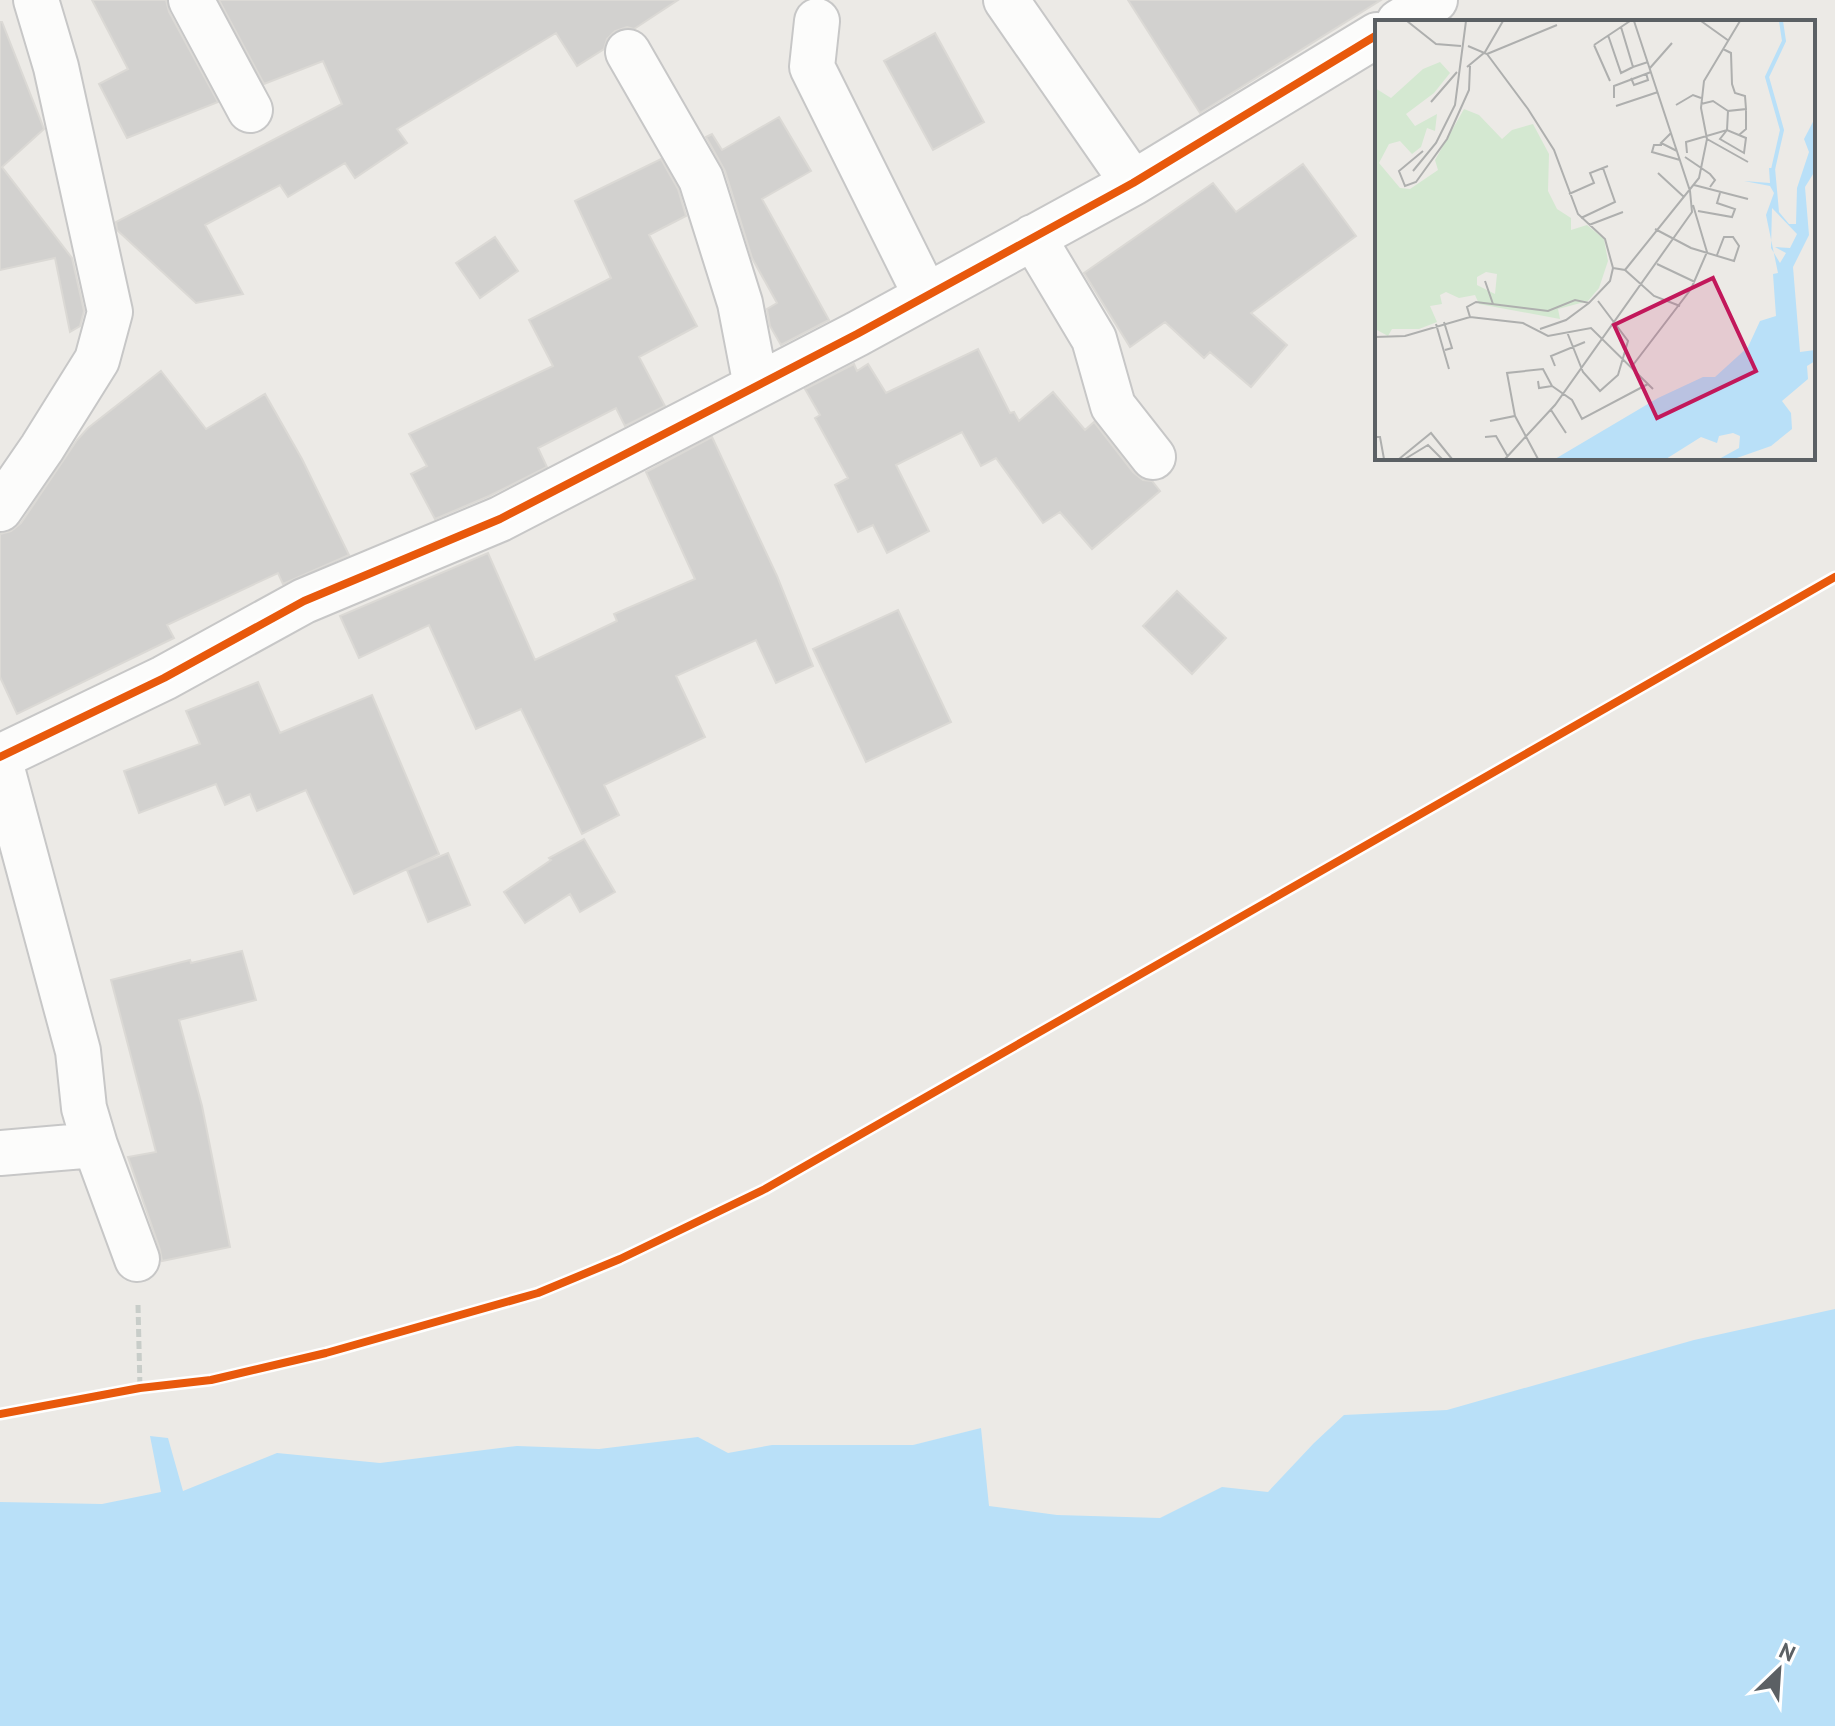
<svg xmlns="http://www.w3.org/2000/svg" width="1835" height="1726" viewBox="0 0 1835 1726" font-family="'PT Sans',sans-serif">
  <rect width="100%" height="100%" fill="#eceae6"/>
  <path fill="#b9e0f8" d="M1835 1309V1726H0V1502L102 1504 161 1492 150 1436 168 1438 183 1491 277 1453 380 1463 517 1446 599 1449 698 1437 728 1453 772 1445H913L981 1428 989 1506 1057 1515 1160 1518 1222 1487 1268 1492 1314 1443 1344 1415 1447 1410 1694 1340Z"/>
  <path fill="#d2d1cf" stroke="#dbd9d5" stroke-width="2" d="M92 0H166L169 12 218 102 127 138 99 84 128 69Z
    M219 0H678L634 29 627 27 615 31 607 39 604 49 577 66 556 33 397 129 407 143 355 178 345 163 288 197 280 185 205 225 243 294 196 303 117 230 116 222 342 104 323 61 264 84Z
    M1128 0H1381L1200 113Z
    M0 22H2L44 129 2 167 72 258 84 311 80 326 70 332 55 258 0 270Z
    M935 33 984 122 933 150 884 61Z
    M779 117 811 171 762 199 829 320 781 345 770 326 767 309 777 303 752 258 725 171 706 137 712 134 722 150Z
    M661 159 678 189 686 216 649 235 697 326 639 357 665 406 625 426 616 408 538 448 547 467 489 496 435 519 411 474 427 466 409 434 553 366 529 320 611 278 575 201Z
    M1303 164 1356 236 1251 313 1287 345 1251 387 1210 352 1204 358 1165 322 1130 347 1084 273 1213 183 1236 212Z
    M495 237 518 271 480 298 456 263Z
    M978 349 1010 413 1014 412 1019 421 1053 392 1085 430 1094 422 1133 472 1143 480 1152 481 1160 491 1092 549 1060 512 1043 523 996 458 981 466 962 432 896 465 929 531 887 553 873 525 858 532 835 485 848 478 815 418 820 415 805 389 854 364 857 371 868 364 886 393Z
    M161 371 206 429 265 394 302 459 349 555 283 584 278 573 167 625 174 638 17 714 0 677V534L11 531 21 523 77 440 88 428Z
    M712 437 777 576 813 666 776 683 756 640 676 676 705 737 604 785 619 815 582 834 521 709 476 729 429 625 359 658 340 616 488 553 535 660 617 621 614 614 695 579 646 472Z
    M1177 591 1226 638 1192 674 1143 626Z
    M898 610 951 722 866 762 813 649Z
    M258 682 280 733 372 695 439 854 354 894 306 790 257 811 250 794 225 805 216 784 139 813 124 771 200 744 186 711Z
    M584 839 615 892 580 912 570 894 525 923 504 892 551 860 549 858Z
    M448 853 470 905 428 922 407 870Z
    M242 951 256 1000 179 1020 202 1106 230 1247 162 1261 160 1250 128 1157 156 1152 111 980 190 960 191 963Z"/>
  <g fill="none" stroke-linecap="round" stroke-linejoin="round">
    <defs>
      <path id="minor" d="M191 0 250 110
        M1006 0 1133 183
        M817 21 812 67 926 296
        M1399 22 1435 0
        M628 52 701 179 740 303 756 386
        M1033 237 1094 339 1113 406 1153 457
        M0 509 42 448 97 360 110 312 56 67 36 0
        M0 757 164 678 304 601 500 519 857 334 1133 183 1377 35
        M0 761 78 1051 84 1108 95 1145 137 1259
        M0 1153 95 1145"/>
    </defs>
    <use href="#minor" stroke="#c7c7c7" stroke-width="48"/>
    <path stroke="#c8cdc9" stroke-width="5" stroke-dasharray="8 4" stroke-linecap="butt" d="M138 1305 140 1388
      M0 1414 140 1388 211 1380 326 1353 538 1293 620 1259 765 1189 1835 577"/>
    <use href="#minor" stroke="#fcfcfb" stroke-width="44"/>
    <defs>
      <path id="cycleway" d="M0 757 164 678 304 601 500 519 857 334 1133 183 1377 35
        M0 1414 140 1388 211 1380 326 1353 538 1293 620 1259 765 1189 1835 577"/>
    </defs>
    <use href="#cycleway" stroke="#fff" stroke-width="13"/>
    <use href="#cycleway" stroke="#e8590c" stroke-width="8"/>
  </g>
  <g transform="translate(1375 20)">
    <rect width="440" height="440" fill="#eceae6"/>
    <path d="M65 42 75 53 59 73 31 94 40 106 62 94 60 111 52 108 46 127 37 134 25 121 14 124 4 143 25 168 35 169 63 150 60 140 89 89 104 95 127 119 137 110 158 104 174 134 173 171 182 189 196 198V210L212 205 229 219 233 241 224 268 213 281 183 289 185 299 104 284 100 275 84 278 71 272 65 275 67 284 55 286 62 302 44 309H17L13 316 2 310 0 68 16 78 48 49ZM111 252 122 254 120 274 102 265V257Z" fill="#d4e8d1" fill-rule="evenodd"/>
    <path d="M440 98V151L430 167 434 215 418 247 425 332 440 330V341L432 346 433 359 407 381 416 393 417 409 396 426 359 439H344L364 428 365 416 358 413 344 416 342 423 326 417 291 439H180L283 378 328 357H340L373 327 385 301 401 296 398 254 403 253 391 195 399 173 395 166 369 161 395 163 394 148H400L404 192 414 204H421L422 168 434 132 429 119ZM397 188 422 214 415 228 400 227 411 233 405 243 396 228Z" fill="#b9e0f8" fill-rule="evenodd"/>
    <path fill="none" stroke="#b9e0f8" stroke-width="4" d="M397 154 407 110 392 57 409 21 406 1"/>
    <path fill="none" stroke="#aeafae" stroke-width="2" d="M32 1 61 24 86 26M326 1 354 21M246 7 258 47 273 42M233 15 246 53 258 47M219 25 235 61M219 25 255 1M93 26 112 34 153 89 179 130 203 194 230 219 238 248 235 261 214 283 200 280 173 291 101 282 92 287 95 297M112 34 182 5M92 47 110 32 128 1M275 48 297 23M256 58 259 65 273 60 271 53M239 78V66L276 52M56 82 82 52M326 84 338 81 353 91M301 85 318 75 326 78M241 86 283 72M296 113 286 123 302 131M364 115 371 109V89M332 119 373 142M287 125H279L277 132 305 140M48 131 24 151 30 166 41 162 72 119 94 70 95 46M312 133 311 122 352 110 371 118 369 133 345 119 352 110 353 91 371 89 370 76 360 73 357 64 356 33 348 29M310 137 335 154 340 160 335 167M38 151 61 123 80 85 91 1M283 153 309 177M319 165 373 179M194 174 219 163 215 153 233 146M323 191 357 197 360 189 342 183 345 173M206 198 240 182 228 148M214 205 248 192M280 209 316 228 359 241 364 226 358 217H349L342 235M282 244 320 262M238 248 250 250 279 276 305 286M250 250 324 158 332 119 326 88 329 61 365 1M110 261 118 284M69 302 77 328 70 330M61 304 74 349M165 309 191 300 214 283M192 312 208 352 225 371 243 355 253 321 223 281M0 317 30 316 95 297 148 303 173 316 216 308 278 369M258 345 316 269 332 232 318 185M180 346 176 336 210 322M163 361 164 368 177 366 197 380 207 399 273 364M176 390 191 413M140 396 132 353 168 349 177 366M115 401 140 396 163 439M0 417H5L9 439M110 417 121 416 133 437M24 439 56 413 77 439M30 439 53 425 67 439M130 439 180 385 317 192 315 171 259 1"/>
    <path fill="#c2185b" fill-opacity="0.15" stroke="#c2185b" stroke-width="4" d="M338 258 381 351 282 398 239 305Z"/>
    <rect width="440" height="440" fill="none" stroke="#5b6064" stroke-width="4"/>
  </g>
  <g transform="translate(1779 1670) rotate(25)" stroke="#ffffff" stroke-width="6" paint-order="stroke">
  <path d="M0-6L14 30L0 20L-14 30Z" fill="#5b6064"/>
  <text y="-12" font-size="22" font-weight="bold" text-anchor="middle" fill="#5b6064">N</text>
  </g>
</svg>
